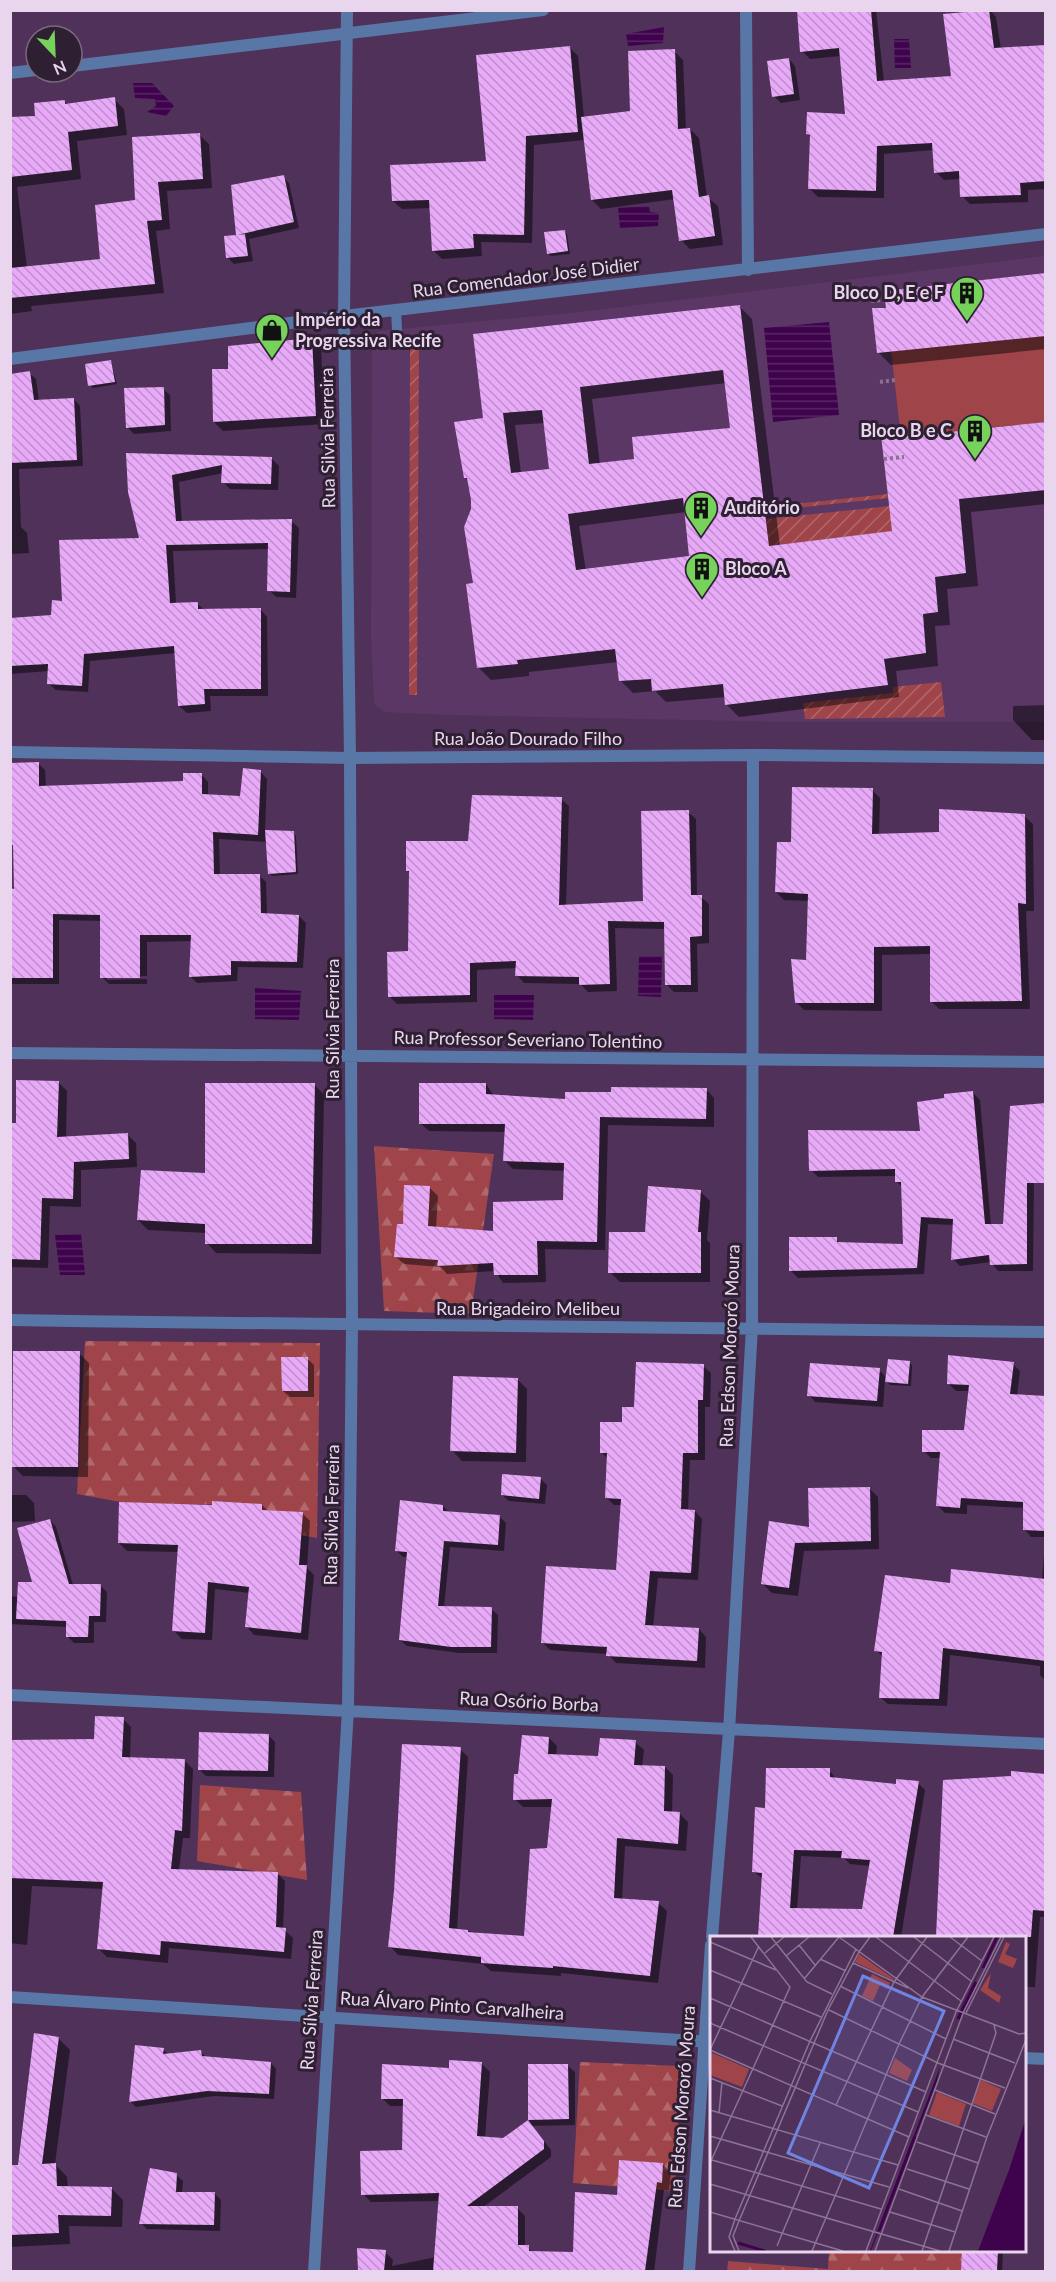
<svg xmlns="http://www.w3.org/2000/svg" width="1056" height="2282" viewBox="0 0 1056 2282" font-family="Lato,sans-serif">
  <defs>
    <pattern id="forest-firs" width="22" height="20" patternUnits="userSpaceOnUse" patternTransform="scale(1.5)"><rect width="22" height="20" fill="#9f454a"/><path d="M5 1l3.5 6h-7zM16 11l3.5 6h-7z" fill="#b1686d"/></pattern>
    <pattern id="garden-furrows" width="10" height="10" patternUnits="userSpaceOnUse" patternTransform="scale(1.5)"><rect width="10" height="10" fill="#9f454a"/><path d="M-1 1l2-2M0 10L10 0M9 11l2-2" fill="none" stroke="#b1686d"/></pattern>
    <pattern id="water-rules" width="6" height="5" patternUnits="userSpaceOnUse" patternTransform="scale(1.5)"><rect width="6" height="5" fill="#3e034c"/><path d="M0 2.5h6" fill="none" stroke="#5a2766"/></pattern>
    <pattern id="building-back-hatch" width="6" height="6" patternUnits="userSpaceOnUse" patternTransform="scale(1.5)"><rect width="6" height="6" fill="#e7a9f8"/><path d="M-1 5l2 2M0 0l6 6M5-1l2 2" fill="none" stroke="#bf8fcc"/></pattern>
  </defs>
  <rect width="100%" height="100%" fill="#503159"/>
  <path fill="#5b3765" d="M1045 256V722H787L447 715 384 712 374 704 371 638 372 344 378 331 580 312Z"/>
  <path fill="url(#forest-firs)" d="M374 1146 494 1154 471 1314 384 1311Z
    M85 1341 320 1343 317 1538 77 1494Z
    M200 1785 301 1792 307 1880 197 1861Z
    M580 2062 681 2066 675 2191 573 2183Z
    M829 2251H969L970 2271 727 2272 728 2261 828 2269Z"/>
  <path fill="url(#garden-furrows)" d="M410 347H419L417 695H409Z
    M888 494V498L777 510 776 506Z
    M900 505 903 530 769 546 766 519Z
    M941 682 945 717 805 719 803 703 893 693V687Z"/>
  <path fill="#9f454a" d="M1045 336V422L901 437 891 351Z"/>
  <path fill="url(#water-rules)" d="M664 27 663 43 628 46 626 34Z
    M894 39H909L911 68H895Z
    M133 83H152L174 106 166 116 147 112 156 106 155 99 135 98Z
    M649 206 650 212 659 213 658 226 620 228 618 208Z
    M829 322 839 415 773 422 764 328Z
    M639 956H662L661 997 638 996Z
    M255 988 301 991 299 1020 255 1019Z
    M494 995H534L533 1020 494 1019Z
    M81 1234 85 1275H60L55 1235Z"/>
  <path fill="#0007" fill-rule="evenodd" d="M799 10H876L884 82 952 78 944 15 990 10 996 17 1001 49 1046 47V189L1028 190V202L970 204 962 196 961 179 944 180 936 172 934 150 884 154V198L818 197 810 189 812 138 807 134 847 115 841 56 810 59 802 51Z
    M569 47 578 56 584 118 632 112 674 51 683 60 686 130 690 129 699 138 707 197 718 206 723 245 690 249 681 240 675 199 601 209 592 200 585 140 534 145 532 243 481 242 482 256 442 259 433 250 431 208 402 209 393 201 488 162Z
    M789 59 795 66 800 100 781 103 774 96Z
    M114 99 124 109 127 135 77 141 81 179 17 187 27 268 102 260 137 202 199 135 209 144 212 188 167 191 170 229 156 231 164 293 31 306 32 311 10 314V155L64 101 68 105Z
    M283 177 289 183 299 228 249 239 253 261 234 264 228 258 238 236 233 186Z
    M564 231 567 234 570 254 551 256 548 254Z
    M1046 274V349L891 365 878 352 888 309Z
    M739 306 752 319 780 546 894 532 900 435 903 439 1046 423V504L971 512 978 586 947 589 950 625 935 626 938 666 896 671 899 697 739 717 726 704 725 697 666 702 655 691 633 693 620 680 618 662 529 672V676L491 680 478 667 473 509 469 481 465 478 484 420ZM726 383 732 429 636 460 600 465 592 399ZM545 423 551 470 521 473 515 425ZM686 512 691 558 586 571 579 526Z
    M312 339 321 348 325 424 223 431 214 422 230 370Z
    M111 361 117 384 93 388 90 385Z
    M29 373 36 379 39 401 74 399 80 406 83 466 19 469 21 527 27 533 29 553 10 554V376Z
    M163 389 170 395 171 431 134 434 127 427Z
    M128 455 271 458 279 466 278 490 230 489 223 482V473L179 482 182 522 291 521 299 528 296 598 276 597 269 590 270 549 173 551 176 604 197 603 204 610 260 609 267 617 268 696H210L211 711 187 713 179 706 176 653 90 661 88 692 56 690 48 683 49 671 10 674V619L53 616 63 603 141 539Z
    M1046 705V740H1032L1013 720V706Z
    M39 764 45 770 46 787 184 782 202 775 208 782V796L241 797 261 772 267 779 265 832 293 833 296 836 298 874 272 876 269 873 267 842 219 839 220 876 259 875 266 882 267 915 299 916 306 923 303 968 238 967 237 981 197 983 190 976 192 941 147 942V976L107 977V980L147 979V984H109L102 977V921L59 920V984H10V890H16Z
    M872 790 880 798 879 835 940 834 1024 816 1033 824 1034 911H1026L1030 1009H939L931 1001V954L882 955V1011L804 1010 796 1002 807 961 809 901 784 900 776 892 792 844Z
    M561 799 569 806 566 906 644 903 688 812 696 819 697 897H701L709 904V943L697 944 698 992H674L666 984V929L615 928 617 991 588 992 580 984 524 983 517 975V968L477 970V1002L397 1004 389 996 409 953 411 874 407 871Z
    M59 1083 67 1091 66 1138 127 1134 136 1143 137 1167 81 1170V1207L50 1206 48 1268 10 1267 11 1124H17Z
    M486 1084 494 1096 567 1100 706 1089 714 1098V1127L608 1125 605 1250 545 1249 546 1282 503 1283 495 1271 447 1274 441 1267 404 1264 395 1256 404 1226 429 1187 438 1196 436 1228 495 1232 564 1202 565 1171 513 1169 504 1160 506 1132 429 1131 420 1123Z
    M315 1085 324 1095 321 1254 216 1253 207 1243V1233L148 1230 138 1220 206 1175Z
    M972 1092 980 1100 991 1225H1004L1011 1107 1034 1182 1033 1271H998L991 1262 960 1266 953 1259 954 1225 928 1224 924 1274 798 1278 790 1270 836 1239 841 1244 904 1245 903 1188 896 1181 897 1176 818 1177 811 1170 922 1133 946 1100Z
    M700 1191 710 1201 707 1240 710 1243V1282H620L610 1272 647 1234Z
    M79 1353 89 1363 88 1477 23 1476 13 1466Z
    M307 1358 314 1365V1397H290L283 1391Z
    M909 1362 912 1365 911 1386 890 1385 885 1380 883 1407 815 1402 809 1395 879 1370 887 1378Z
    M1013 1364 1020 1371 1017 1396 1046 1397V1537H1031L1024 1529 1025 1508 967 1505V1514L945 1513 938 1506 941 1458H931L924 1451 965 1431 970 1391H956L949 1384Z
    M703 1366 711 1373 710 1407H705V1460H690L688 1511H695L702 1519 698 1580 658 1578 653 1627 699 1629 706 1637 705 1668 616 1663 608 1654 550 1650 543 1643 618 1571 622 1505H614L606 1497 608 1459 601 1452 635 1409Z
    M517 1379 527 1389 526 1462 462 1461 452 1450Z
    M540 1478 547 1485 545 1504 509 1501 502 1495Z
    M869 1488 878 1497 879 1549 804 1551 798 1596 772 1593 763 1584 771 1523 811 1529Z
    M10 1495H26L34 1503 35 1521 10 1522Z
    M121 1503 262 1505 269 1512 302 1513 310 1521 307 1568 314 1575 308 1640 254 1635 247 1627 250 1593 215 1589 212 1640 182 1639 174 1631 179 1552 127 1551 119 1543Z
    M443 1506 450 1513 499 1516 506 1523 504 1551 450 1547 444 1608 491 1609 498 1615 497 1653H459L407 1646 400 1640 408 1557H403L396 1550Z
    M50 1520 56 1527 73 1585H100L107 1592 106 1622H94V1643H74L67 1636V1627L10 1624V1596L19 1597 34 1584Z
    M1045 1543 1046 1681 1040 1675V1666L950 1655 947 1706 888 1704 880 1697 883 1657 876 1650 951 1585 1042 1580Z
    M123 1719 131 1727 130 1759 185 1761 193 1769 190 1838H183L179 1870 277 1873 285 1881 283 1929 293 1938 291 1959 169 1948 168 1963 107 1957 99 1949 104 1889 32 1886 27 1945 10 1943V1741L95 1740Z
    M268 1735 275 1742 274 1777 206 1776 199 1769Z
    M549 1738 557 1746 556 1756 599 1757 635 1742 644 1750 642 1767H665L673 1775 672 1813H679L688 1822 686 1851 625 1846 622 1900 658 1903 667 1911 658 1983 561 1973V1976L491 1971 483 1964 398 1955 390 1946 460 1749 468 1757 457 1930 525 1938 548 1850 553 1807H523L515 1799 520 1776Z
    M829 1770 836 1779 897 1786 918 1783 925 1790 901 1937H760L763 1879 754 1872 767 1809ZM801 1856 844 1858 850 1864 870 1866 863 1911 797 1909Z
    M1046 1776V1917H1040L1035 1987H1024V1937H937Z
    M58 2038 70 2050 55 2164 67 2177 68 2188H111L123 2200 122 2227 69 2226 70 2244 10 2247V2167L19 2166Z
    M136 2047 163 2049 169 2055 200 2051 206 2057 271 2063 276 2069 274 2099 214 2096 136 2107 131 2102Z
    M482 2064 490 2072 485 2138 504 2139 530 2120 529 2066H568L575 2072V2125L532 2126 551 2150V2157L483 2207 517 2208 525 2216V2246L534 2253H574L618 2196 663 2165 671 2173 669 2190H664L654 2272H360L359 2249 385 2252 393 2260 392 2266 436 2257 440 2201 371 2202 363 2194 403 2152 404 2106H390L382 2098 450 2070Z
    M176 2175 183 2181 182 2193 215 2194 221 2200 220 2231 147 2229 141 2223Z
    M964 2250H1003L1002 2272H963Z"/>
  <path fill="url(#building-back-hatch)" fill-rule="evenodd" d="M797 10H871L877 81 951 76 943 14 989 10 994 48 1046 45V181L1020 183 1021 195 960 197 959 171 934 173 932 143 877 146 876 191 808 189 810 135 806 134 807 112 845 114 839 48 800 52Z
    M570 46 578 132 526 136 524 235 473 234 474 248 432 251 429 200 392 201 390 165 486 161 476 55Z
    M675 49 678 129 690 128 699 197 709 195 715 236 679 241 672 190 591 200 581 117 630 111 628 51Z
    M789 58 794 94 772 97 767 61Z
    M115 97 118 126 68 132 72 170 10 177V117L35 116 34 103 65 100V104Z
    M200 133 203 179 158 182 162 220 147 221 155 284 10 298V268L100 259 95 205 135 200 132 137Z
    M284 175 294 222 237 235 245 234 248 256 226 258 224 236 236 235 231 185Z
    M565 230 568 251 547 254 544 232Z
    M1046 273V336L877 353 872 308H886L884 291Z
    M740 305 769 546 892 531 881 435 900 434 901 437 1046 422V490L959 499 966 573 935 577 938 612 923 614 926 653 884 659 888 685 725 705 723 684 652 691 651 679 619 681 615 649 517 660 518 664 477 668 466 584 473 583 464 527 471 509V500L467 478H464L454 422 483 418 473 334ZM723 370 730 428 632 437 634 459 589 464 580 387ZM542 410 549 469 511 473 503 413ZM683 498 689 556 576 570 568 514Z
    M312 338 316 416 213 422 212 369H228V346Z
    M111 360 115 382 88 386 85 364Z
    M30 371 34 400 74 398 77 460 10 463V374Z
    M164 387 165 425 126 428 124 388Z
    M126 453 272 457 271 484 221 483 222 465 172 475 176 521 292 519 290 592 267 591 268 543 166 545 170 603 198 602V609L261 608V689H204L205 704 178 706 174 646 84 654 82 686 47 684 48 664 10 666V618L51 615 52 600 62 601 59 540 139 538 128 492Z
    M39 762V786L183 781V773H202V794L240 796 243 768 261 770 258 835 213 832 214 874H260L261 913 299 915 297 962 231 961V975L189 977 191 935H140V978H100V915L53 914V978H10V888L14 889 13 845H10V763Z
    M792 787 873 788 872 834 939 832V809L1025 814 1026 904 1018 903 1022 1001 930 1002V946L874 947V1003H795L791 959 806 960 808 894 775 892 777 842H791Z
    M472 795 562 797 559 905 643 901 641 811 689 810 691 895H702V936L690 937 691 985H665L664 922 608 921 610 984 579 985V977L515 976 516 961 470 963V995L388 997 387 952 408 951 409 871H406V841H468Z
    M265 830 294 831 296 872 268 874Z
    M16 1080 59 1081 57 1137 128 1133 129 1159 74 1162 73 1199 42 1198 40 1260 10 1259V1123H16Z
    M205 1083H315L312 1244H205V1224L137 1220 141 1170 205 1173Z
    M419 1083H486V1094L565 1099V1092H611V1087L707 1088 706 1119 600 1117 597 1242 537 1241 538 1275H494L493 1263 437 1266 438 1260 394 1257 397 1224H403L404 1185 430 1186 428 1226 493 1231V1202L563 1200 564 1163 503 1161 505 1124H419Z
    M973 1091 985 1224H1003L1010 1106 1046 1103V1183H1027V1264L990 1265 989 1255 951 1260 953 1219 921 1217 917 1268 789 1271V1237H837V1242L903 1244 901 1182H895V1169L809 1171 808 1130 920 1131 917 1102 944 1098V1094Z
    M648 1186 701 1190 698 1232H701V1273H608L609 1232H645Z
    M13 1351H80L78 1467H12Z
    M948 1355 1014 1362 1010 1394 1046 1396V1531L1023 1530V1502L961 1498 960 1508 936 1506 940 1452H922V1430H964L969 1385 947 1384Z
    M281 1357H308V1391H282Z
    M888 1359 910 1361 908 1384 885 1382Z
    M636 1362 704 1364 703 1400H698V1453H683L681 1509 695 1510 691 1573 650 1571 645 1625 699 1628 697 1661 606 1656 607 1647 541 1643 546 1566 616 1570 621 1499 605 1498 607 1453H600V1422H622V1407H634Z
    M810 1363 880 1368 877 1401 807 1396Z
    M453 1376 518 1378 516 1453 450 1451Z
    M502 1474 541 1477 539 1499 501 1495Z
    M870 1487 871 1541 795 1543 789 1588 761 1584 769 1521 809 1527 808 1488Z
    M400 1500 443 1505V1511L500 1515 498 1545 444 1541 438 1606 492 1607 491 1647H451L399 1640 407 1552 395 1551Z
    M212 1501 262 1504V1510L303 1512 299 1565H307L301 1633 245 1627 249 1587 208 1582 205 1633 172 1631 178 1545 118 1543 119 1502 212 1505Z
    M50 1519 69 1584H101L100 1616H89L88 1637H66V1621L16 1619 18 1582H32L17 1528Z
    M951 1569 1046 1579V1661L943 1648 939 1699 879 1698 882 1652 874 1651 885 1575 950 1583Z
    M95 1716 124 1717 122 1757 185 1759 182 1831 175 1830 171 1869 278 1872 276 1927 286 1928 284 1952 161 1941 160 1955 97 1949 103 1882 10 1878V1740L94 1739Z
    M199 1732 269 1734 268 1771 198 1770Z
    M522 1735 549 1737 548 1754 598 1756 600 1738 636 1740 634 1765 665 1766 664 1811 680 1812 678 1844 617 1838 614 1898 659 1901 650 1976 553 1966V1968L481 1963V1957L388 1947 394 1891 402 1744 461 1747 449 1928 468 1930V1932L524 1936 530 1849 547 1848 552 1799 513 1800 514 1774H518Z
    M766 1768H830V1777L896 1784V1779L919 1781 893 1937H758L762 1873 752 1872 755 1807 765 1808ZM794 1850 842 1851 841 1858 870 1860 862 1909 790 1908Z
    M1011 1771 1046 1774V1911L1033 1910 1031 1937H936L943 1780 1011 1776Z
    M34 2033 59 2037 42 2164 56 2163 57 2186 112 2187 111 2216 58 2215 59 2233 10 2235V2165H18Z
    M135 2045 164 2048 163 2054 201 2050 202 2056 271 2062 269 2094 207 2091 129 2102Z
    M449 2060 482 2062 477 2136 503 2138 528 2120 544 2141V2149L467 2206H518V2245H529V2251L573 2252 575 2192 617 2195 619 2160 663 2163 662 2183 657 2182 645 2271H433L439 2193 361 2195 360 2151 402 2150 403 2099H381L382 2064 449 2068Z
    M528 2064H568L569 2119 528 2120Z
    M150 2168 177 2173 176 2192H215L214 2225 139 2224Z
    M357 2248 386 2250 384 2271H358Z
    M962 2250H998L997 2271H961Z"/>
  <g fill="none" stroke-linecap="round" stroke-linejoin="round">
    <path stroke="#8a7091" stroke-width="4" stroke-dasharray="3 3" stroke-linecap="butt" d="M871 301 885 300
      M880 382 895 380
      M884 459 904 457"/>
    <path stroke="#5877a7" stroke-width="10" d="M396 311 397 329"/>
    <path stroke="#5877a7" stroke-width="12" d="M746 10 748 270
      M72 66 543 10
      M10 73 36 70
      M10 359 344 316 1046 234
      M10 752 350 758 753 755 1046 758
      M10 1053 1046 1062
      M10 1320C355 1326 700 1326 1046 1332
      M10 1695 1046 1744
      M712 1937 729 1731 752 1327 753 755
      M10 1997 711 2042
      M1024 2058 1046 2059
      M314 2272 348 1710 352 1326 350 758 344 316 347 10
      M689 2272 711 1945"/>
  </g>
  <defs>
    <symbol id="building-pin" viewBox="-11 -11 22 30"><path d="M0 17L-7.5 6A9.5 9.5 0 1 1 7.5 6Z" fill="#76d25a" stroke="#2e2032"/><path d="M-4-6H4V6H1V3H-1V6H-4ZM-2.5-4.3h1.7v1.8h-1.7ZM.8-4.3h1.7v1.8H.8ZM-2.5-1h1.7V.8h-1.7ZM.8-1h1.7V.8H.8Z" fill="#111"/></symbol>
    <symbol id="shop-pin" viewBox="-11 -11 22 30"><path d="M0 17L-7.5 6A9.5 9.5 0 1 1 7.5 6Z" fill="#76d25a" stroke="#2e2032"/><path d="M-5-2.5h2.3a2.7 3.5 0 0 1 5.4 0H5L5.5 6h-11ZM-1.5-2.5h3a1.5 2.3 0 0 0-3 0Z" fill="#111"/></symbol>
  </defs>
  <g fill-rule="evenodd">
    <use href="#building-pin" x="948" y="274" width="38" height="52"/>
    <use href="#shop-pin" x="253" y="311" width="38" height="52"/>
    <use href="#building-pin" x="956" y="412" width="38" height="52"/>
    <use href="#building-pin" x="682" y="489" width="38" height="52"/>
    <use href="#building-pin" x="683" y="550" width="38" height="52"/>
  </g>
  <g text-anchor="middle" stroke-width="6" stroke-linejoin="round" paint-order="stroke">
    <g font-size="18" fill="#e9d6ee" stroke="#2e2032">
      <text transform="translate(526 278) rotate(-7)" y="6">Rua Comendador José Didier</text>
      <text transform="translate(328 438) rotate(-91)" y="6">Rua Silvia Ferreira</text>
      <text x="528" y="745">Rua João Dourado Filho</text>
      <text transform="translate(333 1029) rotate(-90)" y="6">Rua Sílvia Ferreira</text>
      <text transform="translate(528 1040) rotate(1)" y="6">Rua Professor Severiano Tolentino</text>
      <text x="528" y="1315">Rua Brigadeiro Melibeu</text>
      <text transform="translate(730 1346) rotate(-88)" y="6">Rua Edson Mororó Moura</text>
      <text transform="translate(332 1515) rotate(-89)" y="6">Rua Sílvia Ferreira</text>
      <text transform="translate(529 1702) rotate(3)" y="6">Rua Osório Borba</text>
      <text transform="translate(312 2000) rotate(-86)" y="6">Rua Sílvia Ferreira</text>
      <text transform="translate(452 2006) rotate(4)" y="6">Rua Álvaro Pinto Carvalheira</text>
      <text transform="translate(682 2107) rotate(-86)" y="6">Rua Edson Mororó Moura</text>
    </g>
    <g font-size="18" font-weight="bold" fill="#e9d6ee" stroke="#2e2032" text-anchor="start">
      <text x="944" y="299" text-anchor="end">Bloco D, E e F</text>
      <text x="295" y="326">Império da<tspan x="295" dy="21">Progressiva Recife</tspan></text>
      <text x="952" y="437" text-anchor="end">Bloco B e C</text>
      <text x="724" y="514">Auditório</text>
      <text x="725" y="575">Bloco A</text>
    </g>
  </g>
  <g transform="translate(710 1936)">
    <rect width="316" height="316" fill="#503159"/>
    <path d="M296 6 300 8 295 18 307 23 303 32 288 26ZM281 37 278 52 291 60 289 67 270 54ZM162 38 180 47 177 53 170 49 163 65 152 60ZM185 122 202 134 197 145 179 137ZM271 144 291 153 282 175 262 167ZM227 156 256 168 249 190 219 179Z" fill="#9f454a"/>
    <path d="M149 18 184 43 183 44 145 26ZM0 116 39 133 32 151 0 139Z" fill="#9f454a"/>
    <path d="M287 1 252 70 233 124 252 69ZM230 131 227 145 161 315H160ZM316 182V315H268L299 234Z" fill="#3e034c"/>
    <path fill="none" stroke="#3e034c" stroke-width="3" d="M273 32 287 1M248 83 266 46M169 295 205 200M28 307 55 315"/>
    <path fill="none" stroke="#8d7395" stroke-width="1.5" d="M61 1 97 46 122 58M129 1 212 61 309 98 317 97M166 1 251 65M204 1 261 45M240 1 272 25M0 6 66 34M89 9 105 29M149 16 160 1M55 17 74 1M76 20 99 1M110 23 136 35M143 27 198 52M0 34 111 81M94 43 129 1M130 50 236 103M0 62 216 156M119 74 228 127 295 152M256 77 294 1M0 87 208 176M243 103 305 127M0 114 199 201M0 114 49 10M0 142 72 170M225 154 285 178M126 169 184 46 217 1M0 174 188 229M9 177 12 146M216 179 276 201M0 200 179 251M207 206 268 227M2 224 171 273M0 227 80 51 41 1M197 233 259 253M0 248 230 315M189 253 252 275M0 276 133 315M180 276 245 296M67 310 110 207M25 315 19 301 25 283 100 105 146 13M29 315 23 300 29 285 118 74 149 16M102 315 189 108 212 61 258 1M156 315 246 76 284 1M165 315 254 75 291 1M212 315 286 97 284 89M239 315 277 201 317 101"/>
    <path fill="#6f84e1" fill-opacity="0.15" stroke="#6f84e1" stroke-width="3" d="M153 40 234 75 159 252 78 217Z"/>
    <rect width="316" height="316" fill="none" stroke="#e9d6ee" stroke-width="3"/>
  </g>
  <rect width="1056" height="2282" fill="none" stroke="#e9d6ee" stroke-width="24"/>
  <g transform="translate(54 54) rotate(157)"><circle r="28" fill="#2e2032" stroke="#79697d" stroke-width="1.5"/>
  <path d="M0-4.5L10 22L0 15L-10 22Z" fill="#76d25a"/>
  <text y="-9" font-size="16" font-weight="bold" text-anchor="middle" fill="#e9d6ee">N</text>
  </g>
</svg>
